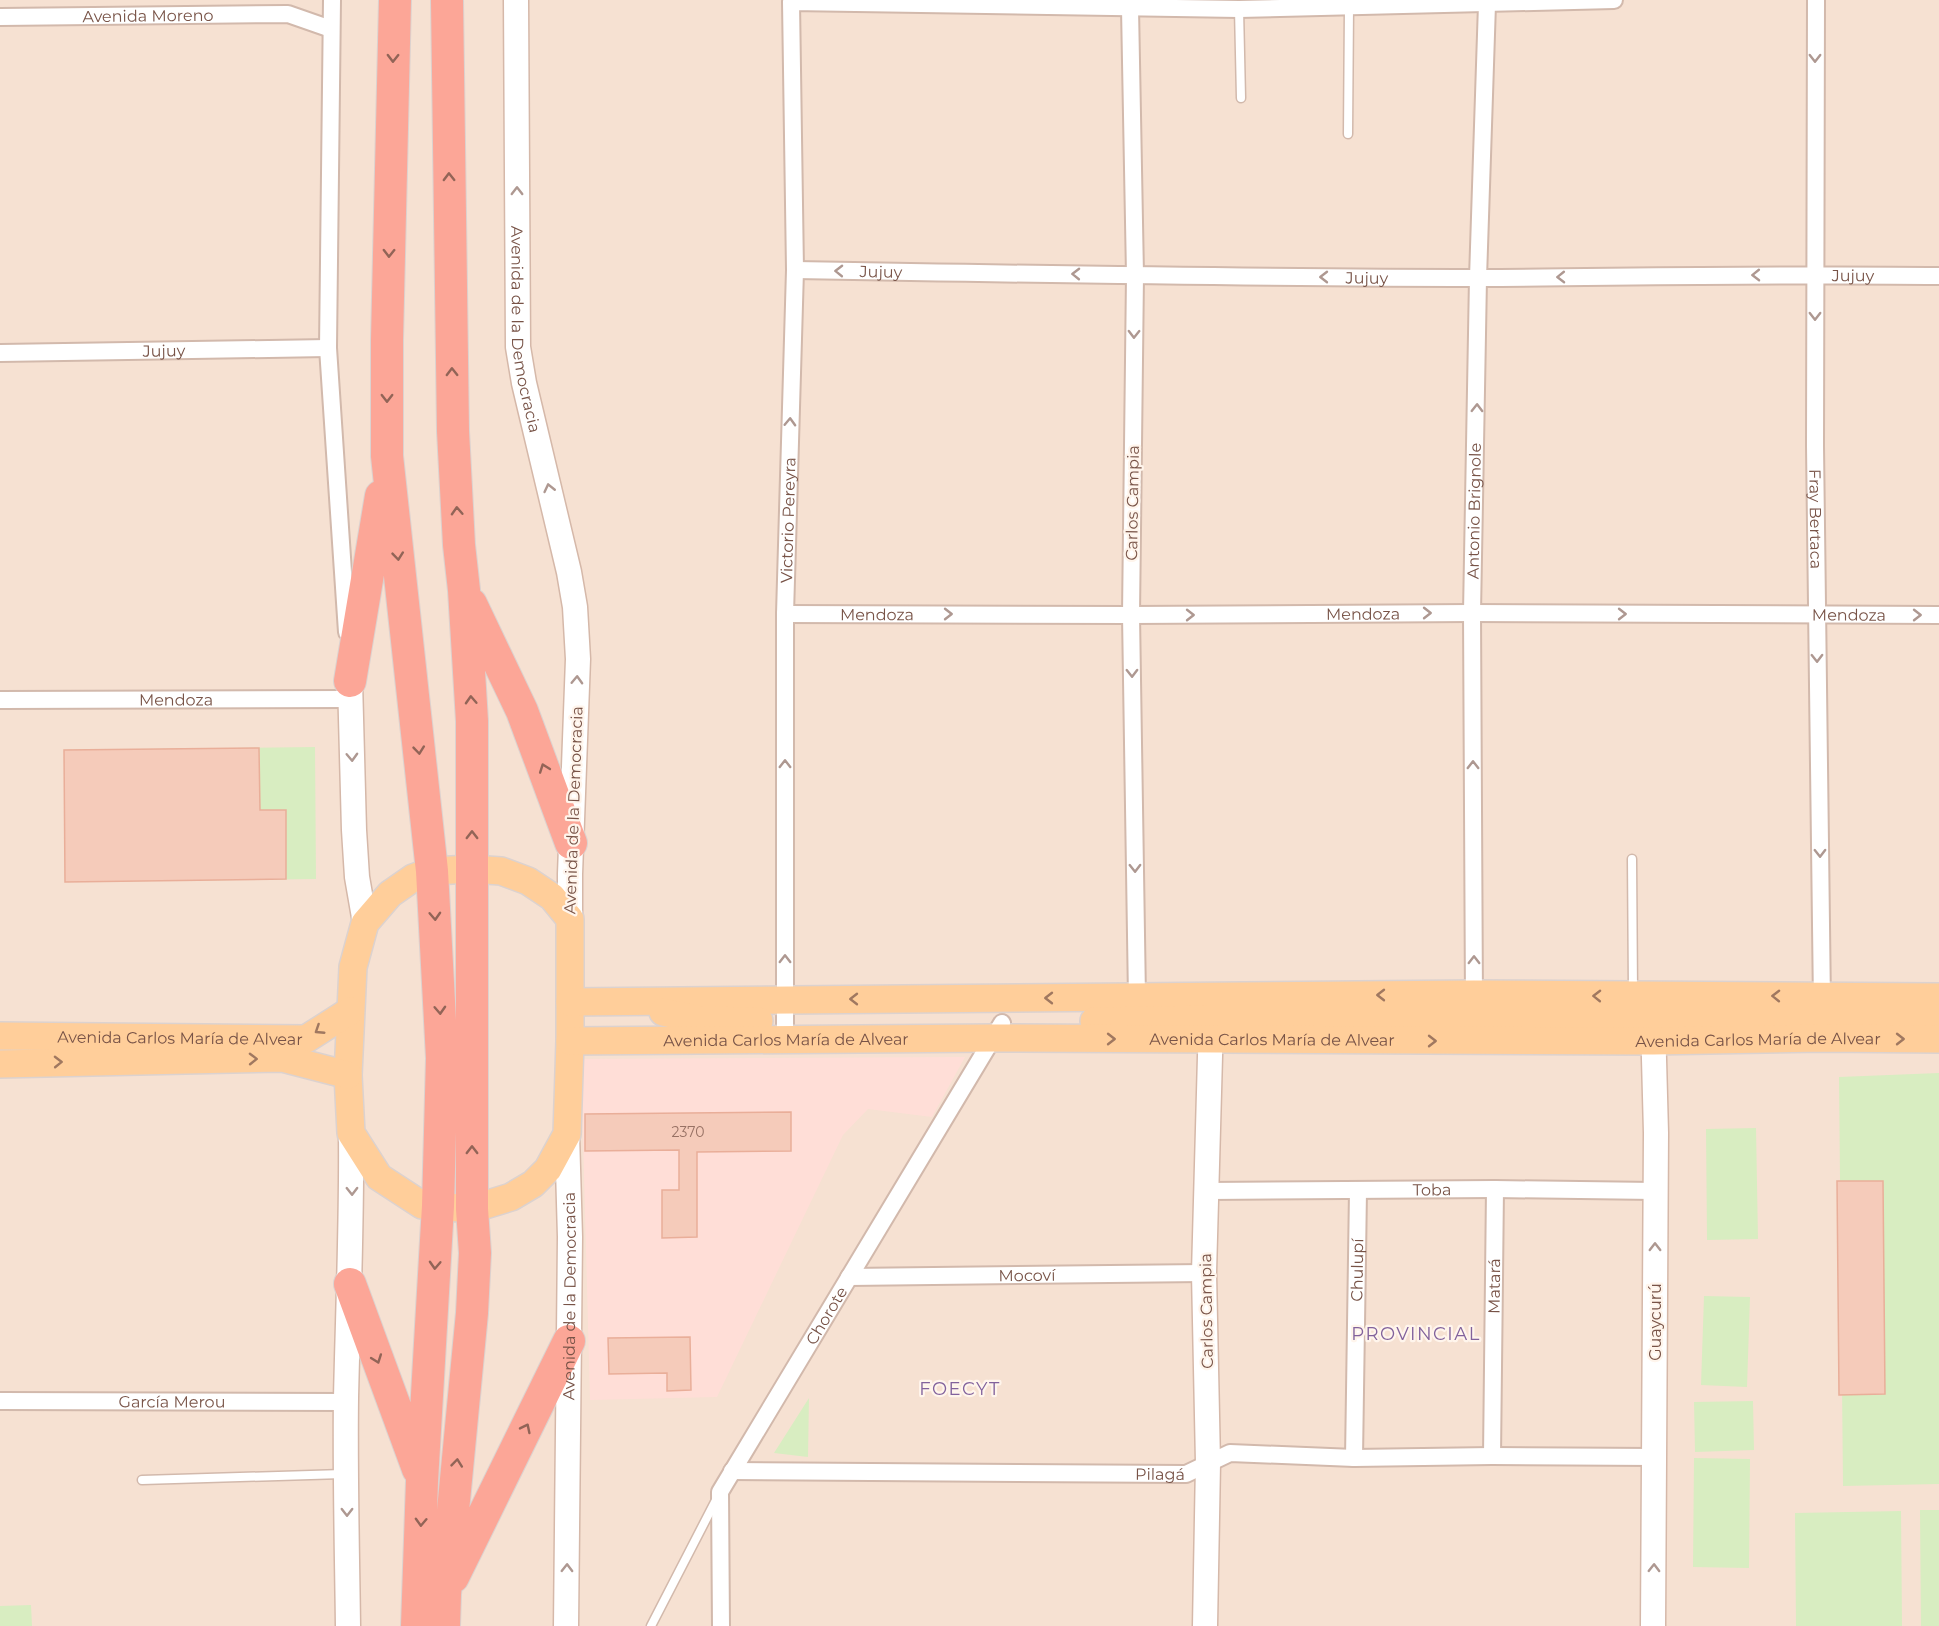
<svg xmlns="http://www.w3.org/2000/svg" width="1939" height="1626" viewBox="0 0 1939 1626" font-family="Montserrat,sans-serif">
  <rect width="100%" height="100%" fill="#fef1e4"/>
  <path fill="#f6e1d2" d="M0 0H1939V1626H0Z"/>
  <path fill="#ffded7" d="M965 1057 932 1117 868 1109 843 1135 717 1397 590 1400 581 1059Z"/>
  <path fill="#d8edc1" d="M315 747 316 879 65 882 64 750Z
    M1939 1073V1484L1843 1486 1839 1077Z
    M1756 1128 1758 1239 1707 1240 1706 1129Z
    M1704 1296 1750 1297 1747 1387 1701 1385Z
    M809 1398 808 1457 774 1453Z
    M1753 1401 1754 1450 1695 1452 1694 1402Z
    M1694 1458 1750 1459 1749 1568 1693 1567Z
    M1920 1510H1939V1626H1921Z
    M1901 1511 1902 1626H1796L1795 1513Z
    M31 1605 32 1626H0V1606Z"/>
  <path fill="#f5cbba" stroke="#e9ae99" stroke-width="1.5" d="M259 748 260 810H286V879L65 882 64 750Z
    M791 1112V1151L697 1152V1237L662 1238V1190H679V1150L585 1151V1114Z
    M1837 1181H1883L1885 1394 1839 1395Z
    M690 1337 691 1390 667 1391V1373L609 1374 608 1338Z"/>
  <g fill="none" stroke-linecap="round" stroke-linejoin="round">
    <defs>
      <path id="lane" d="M1239 9 1241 98
        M1348 134 1349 6
        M1632 859 1633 993
        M142 1480 343 1474
        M651 1626 716 1500"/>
      <g id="street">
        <path d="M332 0 328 348 347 632"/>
        <path id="s1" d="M1816 0 1815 446 1822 1004"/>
        <path d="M1130 8 1135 275 1131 615 1137 998"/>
        <path id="s2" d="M0 17 288 14 331 29"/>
        <path id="s3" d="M795 270C1023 274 1251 278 1479 278 1632 277 1786 274 1939 276"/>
        <path id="s4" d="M0 353 328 348"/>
        <path id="s5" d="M785 614 1131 615 1472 613 1939 615"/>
        <path id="s6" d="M0 700 350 699"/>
        <path id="s7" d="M1474 1003 1472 613 1478 278 1487 4"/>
        <path id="s8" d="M785 1039V614L795 270 791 2 1239 9 1614 0"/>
        <path id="s9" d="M1208 1191 1495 1189 1655 1191"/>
        <path id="s10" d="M849 1277 1204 1273"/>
        <path id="s11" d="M0 1401 346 1402"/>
        <path id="s12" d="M1492 1456 1495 1189"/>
        <path id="s13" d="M1354 1458 1358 1191"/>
        <path id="s14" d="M732 1471 1186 1474 1230 1453 1354 1458 1492 1456 1655 1457"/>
        <path id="s15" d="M721 1626 720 1492 1002 1023"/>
      </g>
      <g id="secondary">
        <path id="s16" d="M516 0 518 347 524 383 569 572 575 607 578 659 570 874V919"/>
        <path d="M350 681 354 830 357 877 365 923"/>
        <path d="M1653 1022 1656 1133 1653 1626"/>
        <path d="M348 1626C347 1550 345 1474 346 1398 348 1309 352 1221 351 1133"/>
        <path id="s17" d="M566 1626 570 1237 567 1134"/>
        <path d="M1205 1626 1208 1463 1204 1273 1211 1020"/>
      </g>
      <g id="primary">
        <path d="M472 869 501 871 528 881 552 897 570 919V1041L567 1134 548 1169 533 1184 511 1197 472 1209 422 1205 379 1177 351 1133 348 1075 353 967 365 923 390 894 413 878 432 871Z"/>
        <path d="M570 1002 1474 994 1939 997"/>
        <path d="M663 1012 700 1020 759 1021"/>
        <path d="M1094 1021 1211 1019H1939"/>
        <path id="s18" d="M0 1036 306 1039 350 1011"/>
        <path id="s19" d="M570 1041 993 1038 1653 1041 1822 1038 1939 1039"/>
        <path d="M0 1064 282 1058 348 1075"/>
      </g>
      <path id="highway" d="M395 0 387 340V456L432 871 442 1058 438 1206 422 1481 417 1626
        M471 604 522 711 571 843
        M350 681 381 496
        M350 1284 418 1469
        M453 1577 569 1341
        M444 1626 445 1594 472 1313 475 1253 472 1209V721L464 590 459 545 453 431 447 0"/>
    </defs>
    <use href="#lane" stroke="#d2b9ac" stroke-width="11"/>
    <use href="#street" stroke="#d2b9ac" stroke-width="20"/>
    <use href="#secondary" stroke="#d5b8a9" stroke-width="27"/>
    <use href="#primary" stroke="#dcd2cf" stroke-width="30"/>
    <use href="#highway" stroke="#dcd2cf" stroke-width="34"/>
    <use href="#lane" stroke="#fff" stroke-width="8"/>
    <use href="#street" stroke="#fff" stroke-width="16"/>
    <use href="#secondary" stroke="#fff" stroke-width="24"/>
    <use href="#primary" stroke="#ffce9a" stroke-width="27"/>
    <use href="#highway" stroke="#fca697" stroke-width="32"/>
  </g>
  <defs><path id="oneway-chevron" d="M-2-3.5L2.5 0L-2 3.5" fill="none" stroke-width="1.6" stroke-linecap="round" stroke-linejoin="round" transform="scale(1.5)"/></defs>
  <g stroke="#926457">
    <use href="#oneway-chevron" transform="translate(393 58) rotate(91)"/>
    <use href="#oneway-chevron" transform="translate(449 177) rotate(-91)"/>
    <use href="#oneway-chevron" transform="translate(389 253) rotate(91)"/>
    <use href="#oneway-chevron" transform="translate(452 372) rotate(-91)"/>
    <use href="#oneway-chevron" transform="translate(387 398) rotate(90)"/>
    <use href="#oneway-chevron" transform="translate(457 511) rotate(-93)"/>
    <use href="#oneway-chevron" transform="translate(398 556) rotate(84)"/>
    <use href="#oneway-chevron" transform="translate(471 700) rotate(-93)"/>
    <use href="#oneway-chevron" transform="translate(419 750) rotate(84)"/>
    <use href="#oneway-chevron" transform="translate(544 768) rotate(-110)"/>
    <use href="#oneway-chevron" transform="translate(472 835) rotate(-90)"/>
    <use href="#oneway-chevron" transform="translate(435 916) rotate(87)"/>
    <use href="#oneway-chevron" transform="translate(440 1010) rotate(87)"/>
    <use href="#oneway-chevron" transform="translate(472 1150) rotate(-90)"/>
    <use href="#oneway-chevron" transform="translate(435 1265) rotate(93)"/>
    <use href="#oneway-chevron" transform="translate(377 1359) rotate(70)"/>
    <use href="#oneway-chevron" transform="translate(526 1428) rotate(-64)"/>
    <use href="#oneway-chevron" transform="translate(457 1463) rotate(-84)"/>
    <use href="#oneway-chevron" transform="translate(421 1522) rotate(92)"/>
  </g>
  <g stroke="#ae9891">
    <use href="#oneway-chevron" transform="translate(1815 58) rotate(90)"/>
    <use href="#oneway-chevron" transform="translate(517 191) rotate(-90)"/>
    <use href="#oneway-chevron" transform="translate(839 271) rotate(-179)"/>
    <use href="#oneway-chevron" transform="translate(1076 274) rotate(-179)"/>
    <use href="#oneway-chevron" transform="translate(1756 275) rotate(179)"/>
    <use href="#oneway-chevron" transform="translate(1324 277) rotate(-180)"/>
    <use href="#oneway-chevron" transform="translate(1561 277) rotate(179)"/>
    <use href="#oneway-chevron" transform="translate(1815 316) rotate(90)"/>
    <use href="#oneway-chevron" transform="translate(1134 334) rotate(91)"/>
    <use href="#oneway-chevron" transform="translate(1477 408) rotate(-89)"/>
    <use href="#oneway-chevron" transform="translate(790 422) rotate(-88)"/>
    <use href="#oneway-chevron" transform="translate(549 488) rotate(-103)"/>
    <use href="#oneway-chevron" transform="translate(1427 613)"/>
    <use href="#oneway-chevron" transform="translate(948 614)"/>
    <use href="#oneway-chevron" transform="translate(1622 614)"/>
    <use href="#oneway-chevron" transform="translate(1190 615)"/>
    <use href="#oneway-chevron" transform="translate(1917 615)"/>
    <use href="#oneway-chevron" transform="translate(1817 658) rotate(89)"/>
    <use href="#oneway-chevron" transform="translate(1132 673) rotate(89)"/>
    <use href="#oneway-chevron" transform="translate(577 680) rotate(-88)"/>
    <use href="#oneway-chevron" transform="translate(352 757) rotate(88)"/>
    <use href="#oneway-chevron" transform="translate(785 764) rotate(-90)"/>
    <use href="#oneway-chevron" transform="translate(1473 765) rotate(-90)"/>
    <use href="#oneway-chevron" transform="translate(1820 853) rotate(89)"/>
    <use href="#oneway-chevron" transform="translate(1135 868) rotate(89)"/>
    <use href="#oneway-chevron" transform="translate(785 959) rotate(-90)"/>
    <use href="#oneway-chevron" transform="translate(1474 960) rotate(-90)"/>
    <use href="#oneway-chevron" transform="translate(352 1191) rotate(89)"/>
    <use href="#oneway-chevron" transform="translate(1655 1247) rotate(-90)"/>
    <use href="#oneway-chevron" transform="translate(347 1512) rotate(90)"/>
    <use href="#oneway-chevron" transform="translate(567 1568) rotate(-89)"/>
    <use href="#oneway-chevron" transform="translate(1654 1568) rotate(-89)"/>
  </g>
  <g stroke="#a07860">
    <use href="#oneway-chevron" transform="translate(1381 995) rotate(180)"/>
    <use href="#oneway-chevron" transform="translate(1597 996) rotate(-179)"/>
    <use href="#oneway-chevron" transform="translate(1776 996) rotate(-179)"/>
    <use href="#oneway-chevron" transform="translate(1049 998) rotate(180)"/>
    <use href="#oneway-chevron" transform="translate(854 999) rotate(180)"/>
    <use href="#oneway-chevron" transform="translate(319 1030) rotate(147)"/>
    <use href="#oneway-chevron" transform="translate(1111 1039)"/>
    <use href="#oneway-chevron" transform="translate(1900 1039)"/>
    <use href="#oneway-chevron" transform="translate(1432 1041)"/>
    <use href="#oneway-chevron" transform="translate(253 1059) rotate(-1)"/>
    <use href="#oneway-chevron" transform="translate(58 1062) rotate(-1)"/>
  </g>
  <g text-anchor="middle" stroke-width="4.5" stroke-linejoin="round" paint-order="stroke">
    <g font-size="14" fill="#977164">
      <text x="688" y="1137">2370</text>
    </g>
    <g font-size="16" fill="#785347" stroke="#fff5ec">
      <text dy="6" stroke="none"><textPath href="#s2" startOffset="148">Avenida Moreno</textPath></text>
      <text dy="6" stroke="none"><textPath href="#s3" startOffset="86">Jujuy</textPath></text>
      <text dy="6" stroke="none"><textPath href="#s3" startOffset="1058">Jujuy</textPath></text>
      <text dy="6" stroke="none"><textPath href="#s3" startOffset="572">Jujuy</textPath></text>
      <text dy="6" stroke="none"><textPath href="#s16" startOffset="330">Avenida de la Democracia</textPath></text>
      <text dy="6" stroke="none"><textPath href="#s4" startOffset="164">Jujuy</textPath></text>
      <text transform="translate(1132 503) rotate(-89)" y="6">Carlos Campia</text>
      <text dy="6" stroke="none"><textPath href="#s7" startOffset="492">Antonio Brignole</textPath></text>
      <text dy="6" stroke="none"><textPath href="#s1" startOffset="519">Fray Bertaca</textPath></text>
      <text dy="6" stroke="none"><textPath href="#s8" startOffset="519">Victorio Pereyra</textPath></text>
      <text dy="6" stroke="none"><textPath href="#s5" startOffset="92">Mendoza</textPath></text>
      <text dy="6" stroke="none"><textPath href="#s5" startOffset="578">Mendoza</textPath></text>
      <text dy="6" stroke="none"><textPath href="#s5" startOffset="1064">Mendoza</textPath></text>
      <text dy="6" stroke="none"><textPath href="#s6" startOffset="176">Mendoza</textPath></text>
      <text transform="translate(573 810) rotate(-88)" y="6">Avenida de la Democracia</text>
      <text dy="6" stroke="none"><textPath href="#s18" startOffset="180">Avenida Carlos María de Alvear</textPath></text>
      <text dy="6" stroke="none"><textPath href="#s19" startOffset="216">Avenida Carlos María de Alvear</textPath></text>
      <text dy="6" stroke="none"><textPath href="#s19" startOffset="702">Avenida Carlos María de Alvear</textPath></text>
      <text dy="6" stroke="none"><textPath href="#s19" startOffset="1188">Avenida Carlos María de Alvear</textPath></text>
      <text dy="6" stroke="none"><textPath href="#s9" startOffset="224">Toba</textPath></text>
      <text dy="6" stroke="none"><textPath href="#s13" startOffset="188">Chulupí</textPath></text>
      <text dy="6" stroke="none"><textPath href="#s10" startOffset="178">Mocoví</textPath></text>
      <text dy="6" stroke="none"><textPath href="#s12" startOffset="170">Matará</textPath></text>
      <text dy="6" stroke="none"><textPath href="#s17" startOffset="330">Avenida de la Democracia</textPath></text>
      <text transform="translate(1206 1311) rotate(-91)" y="6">Carlos Campia</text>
      <text dy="6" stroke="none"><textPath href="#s15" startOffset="340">Chorote</textPath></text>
      <text transform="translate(1655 1322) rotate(-90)" y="6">Guaycurú</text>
      <text dy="6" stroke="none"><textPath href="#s11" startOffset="172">García Merou</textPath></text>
      <text dy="6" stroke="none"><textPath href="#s14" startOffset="428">Pilagá</textPath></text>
    </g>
    <g font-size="18" letter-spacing="1.5" fill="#82629c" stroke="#fff5ec">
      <text x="1416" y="1340">PROVINCIAL</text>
      <text x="960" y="1395">FOECYT</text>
    </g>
  </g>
</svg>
